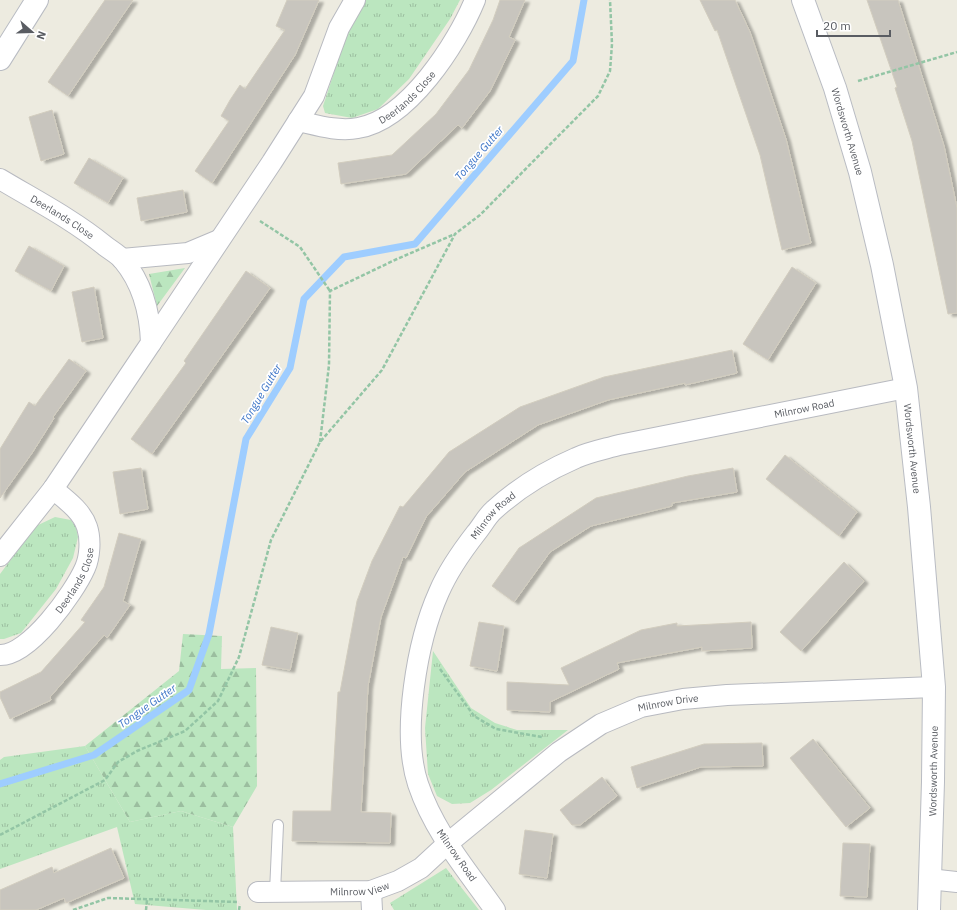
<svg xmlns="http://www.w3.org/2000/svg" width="957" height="910" viewBox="0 0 957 910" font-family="'IBM Plex Sans',sans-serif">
  <defs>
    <pattern id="grass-tufts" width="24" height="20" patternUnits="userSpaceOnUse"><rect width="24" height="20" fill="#bbe6bf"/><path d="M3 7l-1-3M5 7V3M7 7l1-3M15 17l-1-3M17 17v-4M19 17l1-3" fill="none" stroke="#9bbe9f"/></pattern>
    <pattern id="forest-firs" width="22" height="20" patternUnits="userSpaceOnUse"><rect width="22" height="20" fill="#bbe6bf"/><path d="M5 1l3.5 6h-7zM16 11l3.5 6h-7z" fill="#9bbe9f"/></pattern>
    <filter id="shadow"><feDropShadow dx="4.5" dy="2.5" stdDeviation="1" flood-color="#0004"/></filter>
  </defs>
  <rect width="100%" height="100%" fill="#edebe0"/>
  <path fill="url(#grass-tufts)" d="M366 0H460L450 19 409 79 378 109 352 118 325 113 323 106C334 75 347 25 366 0Z
    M55 517 71 520 76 527 78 537 73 558 56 589 21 633 4 639H0V574L36 526Z
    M433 651 471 708 495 723 517 730H568L491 790 470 803 452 804 437 796 428 774 425 728Z
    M85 746 130 822 181 811 233 827 237 910H206L135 904 117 827 0 869V760L4 757Z
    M446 868 479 910H394L390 903Z"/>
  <path fill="url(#forest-firs)" d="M185 268 157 306 149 274Z
    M183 634 222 636 221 669 256 668 257 786 233 827 181 811 130 822 85 746 179 671Z"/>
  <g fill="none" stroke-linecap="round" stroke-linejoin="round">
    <path stroke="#9ecdff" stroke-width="7" d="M0 784 94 755 189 690 209 634 246 439 290 368 304 299 344 257 415 244 573 61 584 0"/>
  </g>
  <path fill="#c8c5be" stroke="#d2cdbf" filter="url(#shadow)" d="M105 0H133L68 96 48 82Z
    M287 0H319L295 55 212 183 195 171 229 121 221 116 230 100 240 85 245 89 285 30 276 26Z
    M500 0H525L509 37 515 40 490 91 462 128 458 125 406 174 341 184 338 163 392 155 436 114 469 70 493 20Z
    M700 0H735L750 32 786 139 811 243 782 250 760 155 717 30 715 31Z
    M867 0H898L944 146 957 208V313L948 314 912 141 895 88 897 87Z
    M52 110 64 154 41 161 29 117Z
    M89 158 123 178 108 203 74 183Z
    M183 190 187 212 141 221 137 198Z
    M29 246 64 266 51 291 15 271Z
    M792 267 816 283 768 360 743 344Z
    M246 271 270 288 152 454 131 439 186 363 184 361Z
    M94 287 103 338 82 342 72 292Z
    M732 350 737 373 685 385V383L608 400 538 425 465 472 426 517 406 558 403 557 381 617 368 686 361 812 391 813 390 843 292 841 293 811H331L338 692H340L357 601 372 561 400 506 403 507 449 452 520 407 604 377Z
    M69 359 86 371 53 417 54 418 32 453 0 498V449L29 402 35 406Z
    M785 455 857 512 839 536 766 479Z
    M141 468 148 509 120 514 113 472Z
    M733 468 737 492 672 503V506L591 526 550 552 514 602 492 586 519 548 596 498 688 476Z
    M119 533 141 539 123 601 130 605 107 638 104 635 50 697 51 700 10 719 0 697V692L41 672 85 622 81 620 104 587Z
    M844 562 864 581 801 651 780 632Z
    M479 622 504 626 497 671 470 666Z
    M751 622 752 648 702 651V647L617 663 619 669 550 702V712L507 710V682L569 685 561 668 641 630 677 623V626Z
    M271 627 298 633 290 670 262 665Z
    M813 739 870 808 846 827 790 758Z
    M762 743 763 766 701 767 637 788 631 767 704 744Z
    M602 777 617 796 580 825H572L560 810Z
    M525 830 553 834 547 878 519 874Z
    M843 843 870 844 867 897 840 896Z
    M111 848 124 878 66 903 64 898 36 910H0V890L52 867 54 873Z"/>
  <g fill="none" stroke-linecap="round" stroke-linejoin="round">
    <defs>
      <path id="lane" d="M275 892 278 825"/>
      <g id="street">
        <path id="s1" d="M298 121C316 125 338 132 358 128 408 120 457 44 475 0"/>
        <path id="s2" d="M0 179C35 200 72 219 104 245 110 250 118 254 123 260 143 284 150 312 151 343L53 489 0 556"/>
        <path d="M122 259 188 253 219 240"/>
        <path d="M151 343 272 162 314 96 339 28 355 0"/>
        <path id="s3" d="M0 655C29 656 74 593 85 568 90 557 91 539 87 527 82 511 65 499 53 489"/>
        <path d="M929 879 957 882"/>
        <path d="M371 891 372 910"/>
        <path id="s4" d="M258 892 371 891 398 881 421 868 447 844 559 752 601 724 641 707 683 699 727 695 934 687"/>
        <path id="s5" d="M495 910C467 870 434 832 418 784 401 733 417 641 439 592 448 571 462 551 476 533 482 526 487 516 494 510 518 488 546 471 576 458 589 452 605 449 619 445L906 388"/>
      </g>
      <g id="secondary">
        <path id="s6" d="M803 0 835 88 860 172 882 265 906 388 919 507 934 687 933 782 929 910"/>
        <path d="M0 59 37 0"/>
      </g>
    </defs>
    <use href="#lane" stroke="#b8bac0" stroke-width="12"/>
    <use href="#street" stroke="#b8bac0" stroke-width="22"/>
    <use href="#secondary" stroke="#b9bcc3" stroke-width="24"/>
    <path stroke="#93c5a5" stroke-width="2.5" stroke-dasharray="4 2" stroke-linecap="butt" d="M858 81 957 52
      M260 221 300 247 330 291
      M320 442 329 365 330 291 397 259 455 234
      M440 669 474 716 496 729 542 737
      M0 835 105 780 118 762 137 751 185 731 218 701 239 657 271 540 320 442 382 370 455 234 480 215 598 96 610 71 612 44 610 0
      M73 910 108 898 239 902
      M146 910 147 900
      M239 910 240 904"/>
    <use href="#lane" stroke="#fff" stroke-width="10"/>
    <use href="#street" stroke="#fff" stroke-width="20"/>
    <use href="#secondary" stroke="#fff" stroke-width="22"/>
  </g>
  <g text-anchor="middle" stroke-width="3.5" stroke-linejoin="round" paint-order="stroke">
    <g font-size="10" fill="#595c62" stroke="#fff">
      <text dy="4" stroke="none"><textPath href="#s1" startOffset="120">Deerlands Close</textPath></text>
      <text dy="4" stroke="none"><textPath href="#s6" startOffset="139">Wordsworth Avenue</textPath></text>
      <text dy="4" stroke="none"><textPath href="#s2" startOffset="73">Deerlands Close</textPath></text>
      <text dy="4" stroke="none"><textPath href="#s5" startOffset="775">Milnrow Road</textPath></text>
      <text dy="4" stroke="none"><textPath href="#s6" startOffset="463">Wordsworth Avenue</textPath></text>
      <text dy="4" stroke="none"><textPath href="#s5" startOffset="439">Milnrow Road</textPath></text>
      <text dy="4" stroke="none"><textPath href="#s3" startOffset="110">Deerlands Close</textPath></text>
      <text dy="4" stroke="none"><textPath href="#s4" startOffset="470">Milnrow Drive</textPath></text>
      <text transform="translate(933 771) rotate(-89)" y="4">Wordsworth Avenue</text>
      <text transform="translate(457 855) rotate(55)" y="4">Milnrow Road</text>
      <text dy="4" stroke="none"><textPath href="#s4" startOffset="102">Milnrow View</textPath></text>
    </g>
    <g font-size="11" font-style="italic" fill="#3d75c7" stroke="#fff">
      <text transform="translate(479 153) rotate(-49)" y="4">Tongue Gutter</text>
      <text transform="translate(261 394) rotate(-59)" y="4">Tongue Gutter</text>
      <text transform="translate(147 706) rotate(-35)" y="4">Tongue Gutter</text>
    </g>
  </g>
  <g transform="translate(32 32) rotate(110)" stroke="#ffffff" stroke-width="3" paint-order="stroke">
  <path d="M0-3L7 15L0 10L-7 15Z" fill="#595c62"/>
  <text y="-6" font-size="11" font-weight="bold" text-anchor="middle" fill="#595c62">N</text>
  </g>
  <path d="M817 30v6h73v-6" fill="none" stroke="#595c62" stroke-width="2"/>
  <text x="823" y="30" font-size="12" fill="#595c62" stroke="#ffffff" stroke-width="3" paint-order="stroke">20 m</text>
</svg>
